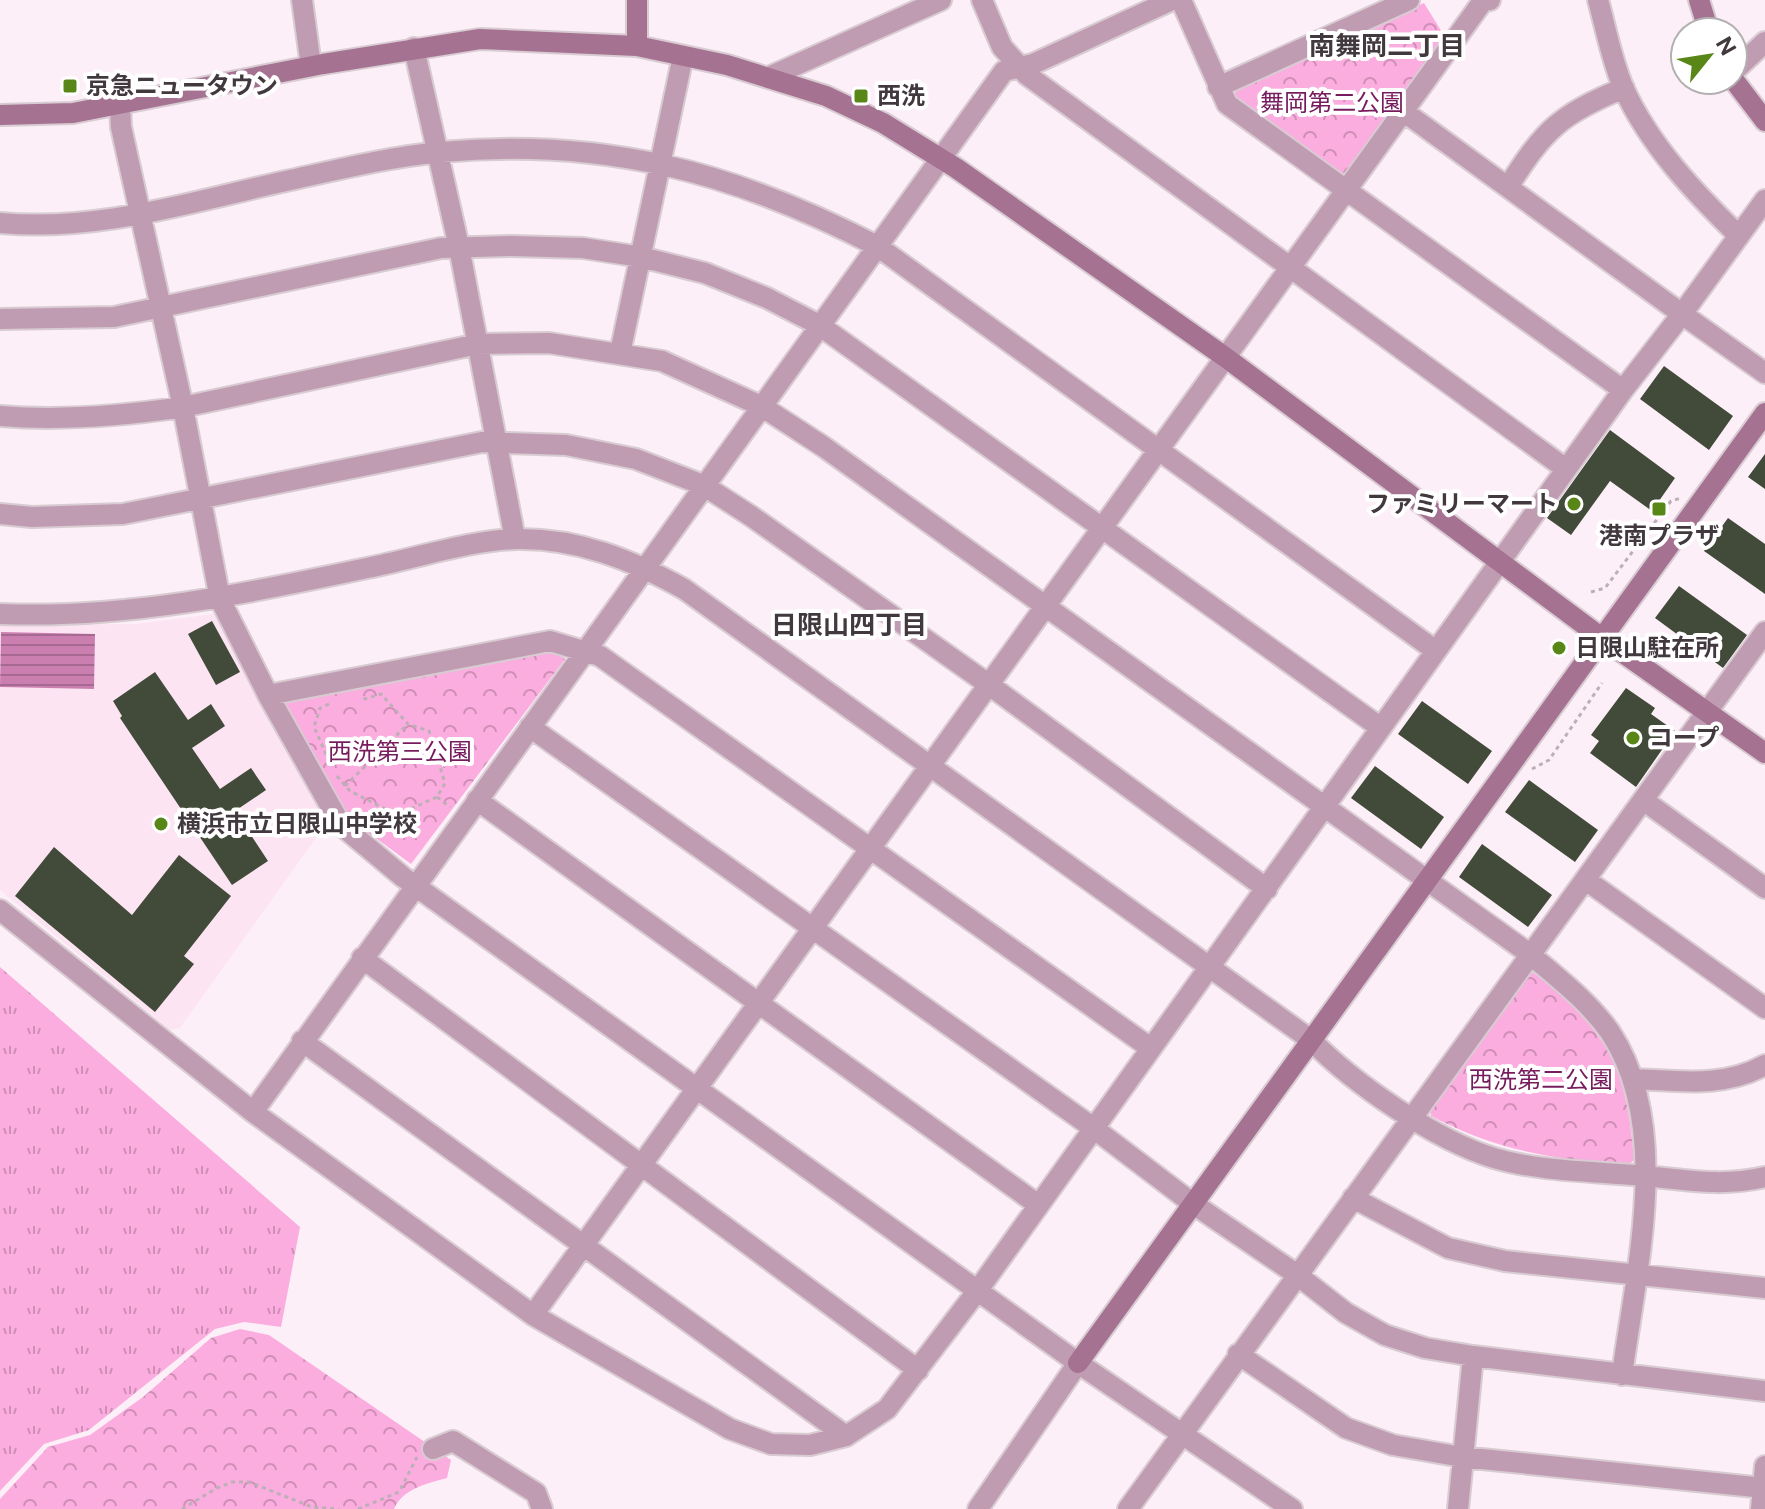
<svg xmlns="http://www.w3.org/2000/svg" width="1765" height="1509" viewBox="0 0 1765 1509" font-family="'Public Sans','Noto Sans JP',sans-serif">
  <defs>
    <pattern id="grass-tufts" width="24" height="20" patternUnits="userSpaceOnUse" patternTransform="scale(2)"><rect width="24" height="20" fill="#fcaddf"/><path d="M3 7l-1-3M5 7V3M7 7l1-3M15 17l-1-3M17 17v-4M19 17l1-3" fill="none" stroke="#ce8eb6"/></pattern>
    <pattern id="forest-crowns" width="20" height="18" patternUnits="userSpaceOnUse" patternTransform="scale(2)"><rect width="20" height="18" fill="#fcaddf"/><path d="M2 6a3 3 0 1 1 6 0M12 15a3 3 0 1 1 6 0" fill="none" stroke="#ce8eb6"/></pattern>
    <pattern id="water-rules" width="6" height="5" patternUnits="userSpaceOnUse" patternTransform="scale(2)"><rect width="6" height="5" fill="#cb7fb0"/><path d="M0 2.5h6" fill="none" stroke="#a66991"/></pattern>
  </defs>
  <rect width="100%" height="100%" fill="#fdeff7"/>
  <path fill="#fce4f2" d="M214 614 221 619 322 817 321 831 180 1028 170 1030 0 890V625L136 624Z"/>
  <path fill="url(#grass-tufts)" d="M0 967 300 1227 281 1327 244 1322 215 1329 89 1430 44 1444 0 1491Z"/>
  <path fill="url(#forest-crowns)" d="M1424 3 1445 37 1348 174 1340 175 1234 95 1238 87Z
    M552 651 565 659 411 864 346 816 285 703 289 696Z
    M1534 973C1607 1031 1627 1066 1634 1160L1627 1166C1550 1157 1502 1153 1431 1116L1429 1105 1523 975Z
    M240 1329 269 1335 451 1460 447 1478C428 1483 402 1489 394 1509H0V1499L48 1447 90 1435 143 1397 211 1338Z"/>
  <path fill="url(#water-rules)" d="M1 632 95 634 94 689 0 687Z"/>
  <path fill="#424b3a" d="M1664 366 1733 416 1709 450 1640 399Z
    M1610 430 1675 478 1652 511 1610 481 1571 535 1547 518Z
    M1765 454V489L1748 477Z
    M1728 518 1765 544V594L1704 551Z
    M1679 586 1747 635 1723 668 1655 618Z
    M212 621 240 672 216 685 188 634Z
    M155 672 188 720 211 704 225 726 192 748 220 789 251 768 266 790 235 811 268 861 232 885 120 718 122 716 113 701Z
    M1626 688 1655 708 1651 714 1675 731 1636 787 1590 753 1599 741 1591 735Z
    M1422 701 1492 751 1468 784 1398 734Z
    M1375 766 1444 817 1421 849 1351 798Z
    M1529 780 1598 830 1575 862 1505 812Z
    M1482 844 1552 895 1528 927 1459 877Z
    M54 847 132 915 179 855 231 896 184 956 194 964 155 1012 15 896Z"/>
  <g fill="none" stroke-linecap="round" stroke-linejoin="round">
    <defs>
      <path id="street" d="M302 0 311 66
        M982 0 1002 47 1027 75 1566 469
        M1181 0 1227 104 1623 390
        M1598 0C1606 29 1612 62 1624 89 1650 146 1695 193 1739 236
        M414 48 459 247 515 539
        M1733 72 1765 42
        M769 77 941 0
        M1218 87 1409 0
        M120 105 121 127 183 407 220 599 268 695 341 825 403 877 1078 1363 1292 1509
        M1403 111 1682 314 1765 200
        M1508 187C1544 130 1560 114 1624 88
        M0 223C99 232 190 202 286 181 336 170 389 157 441 152 603 137 734 172 877 246L1436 651
        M0 319 114 317 441 248 512 246 583 248 641 257 705 273 767 298 819 325 1381 728
        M620 353 683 56
        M0 416C61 421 122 416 183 407L478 344 549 343 662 361 761 406 824 447 1531 955C1559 979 1589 1002 1610 1032 1673 1127 1636 1269 1622 1375
        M0 514 32 517 123 514 482 442 566 445 636 459 703 485 751 516 988 684 1267 889
        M0 614C125 619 245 594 367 568 414 559 470 540 517 539 578 538 632 560 684 589L1311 1040C1354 1084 1435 1140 1494 1158 1541 1172 1595 1171 1645 1176 1687 1180 1723 1187 1765 1177
        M268 695 550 641 600 656 1149 1047
        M530 727 1092 1127 1192 1203 1296 1274 1346 1313 1385 1335 1425 1348 1473 1356 1765 1391
        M477 800 1037 1204
        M1643 800 1765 888
        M1586 880 1765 1008
        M0 910 253 1112 533 1315 730 1429 771 1444 810 1445 846 1436 887 1409 978 1290 1623 390 1682 314 1765 373
        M362 958 918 1370
        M302 1041 846 1436
        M1634 1079C1680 1081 1724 1088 1765 1065
        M253 1112 1004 71 1033 64 1172 0
        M1353 1198 1448 1248 1505 1261 1765 1288
        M533 1315 1483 1 1490 0
        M1238 1354 1346 1428 1393 1445 1462 1457 1765 1488
        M433 1449 453 1441 536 1493 542 1509
        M978 1509 1078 1363
        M1128 1509 1765 632
        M1458 1509 1473 1356
        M1761 1509 1765 1466"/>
      <path id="secondary" d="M1699 0 1709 32
        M637 46V0
        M1733 79 1765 121
        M0 115 73 113 323 64 480 39 637 46 727 65 826 96 883 123 956 168 1225 357 1602 638 1765 753
        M1078 1363 1765 413"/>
    </defs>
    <use href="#street" stroke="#d8cbd2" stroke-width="24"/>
    <use href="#secondary" stroke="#d8cbd2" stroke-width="24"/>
    <path stroke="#bcb0b7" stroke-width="3" stroke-dasharray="4 4" stroke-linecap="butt" d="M1591 592 1605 588 1671 501 1681 498
      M329 704 320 708 314 727 330 763
      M1532 769 1549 760 1602 683
      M337 776 350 791 397 815 437 797 445 783 429 731 408 724 381 694 365 699 363 696
      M345 786 408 724
      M437 797 450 807
      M182 1509 217 1488 232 1482H249L312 1507 339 1509
      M358 1509 399 1492 417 1457"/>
    <use href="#street" stroke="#c09cb2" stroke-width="20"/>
    <use href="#secondary" stroke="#a57292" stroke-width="20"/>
  </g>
  <g fill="#588617" stroke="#fff" stroke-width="3">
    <rect x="62" y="78" width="16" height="16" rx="4"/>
    <rect x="853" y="88" width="16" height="16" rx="4"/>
    <circle cx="1574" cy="504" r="8"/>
    <rect x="1651" y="501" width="16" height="16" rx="4"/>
    <circle cx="1559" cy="648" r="8"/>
    <circle cx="1633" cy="738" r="8"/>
    <circle cx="161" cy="824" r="8"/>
  </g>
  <g text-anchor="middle" stroke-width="8" stroke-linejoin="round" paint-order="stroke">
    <g font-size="24" font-weight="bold" fill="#42393f" stroke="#fff" text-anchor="start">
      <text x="86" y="94">京急ニュータウン</text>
      <text x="877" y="104">西洗</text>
      <text x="1558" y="512" text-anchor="end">ファミリーマート</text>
      <text x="1659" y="544" text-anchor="middle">港南プラザ</text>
      <text x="1575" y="656">日限山駐在所</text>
      <text x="1649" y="746">コープ</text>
      <text x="177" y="832">横浜市立日限山中学校</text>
    </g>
    <g font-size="24" fill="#761b5d" stroke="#fff">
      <text x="1332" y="111">舞岡第二公園</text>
      <text x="400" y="760">西洗第三公園</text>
      <text x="1541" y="1088">西洗第二公園</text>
    </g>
    <g font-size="26" font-weight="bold" fill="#42393f" stroke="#fff">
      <text x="1387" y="55">南舞岡二丁目</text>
      <text x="849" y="634">日限山四丁目</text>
    </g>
  </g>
  <g transform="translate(1709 56) rotate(60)"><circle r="38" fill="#ffffff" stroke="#b3b0b2" stroke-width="2"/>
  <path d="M0-6L14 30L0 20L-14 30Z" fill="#588617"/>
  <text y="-12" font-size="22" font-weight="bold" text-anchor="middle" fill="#42393f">N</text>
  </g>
</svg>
